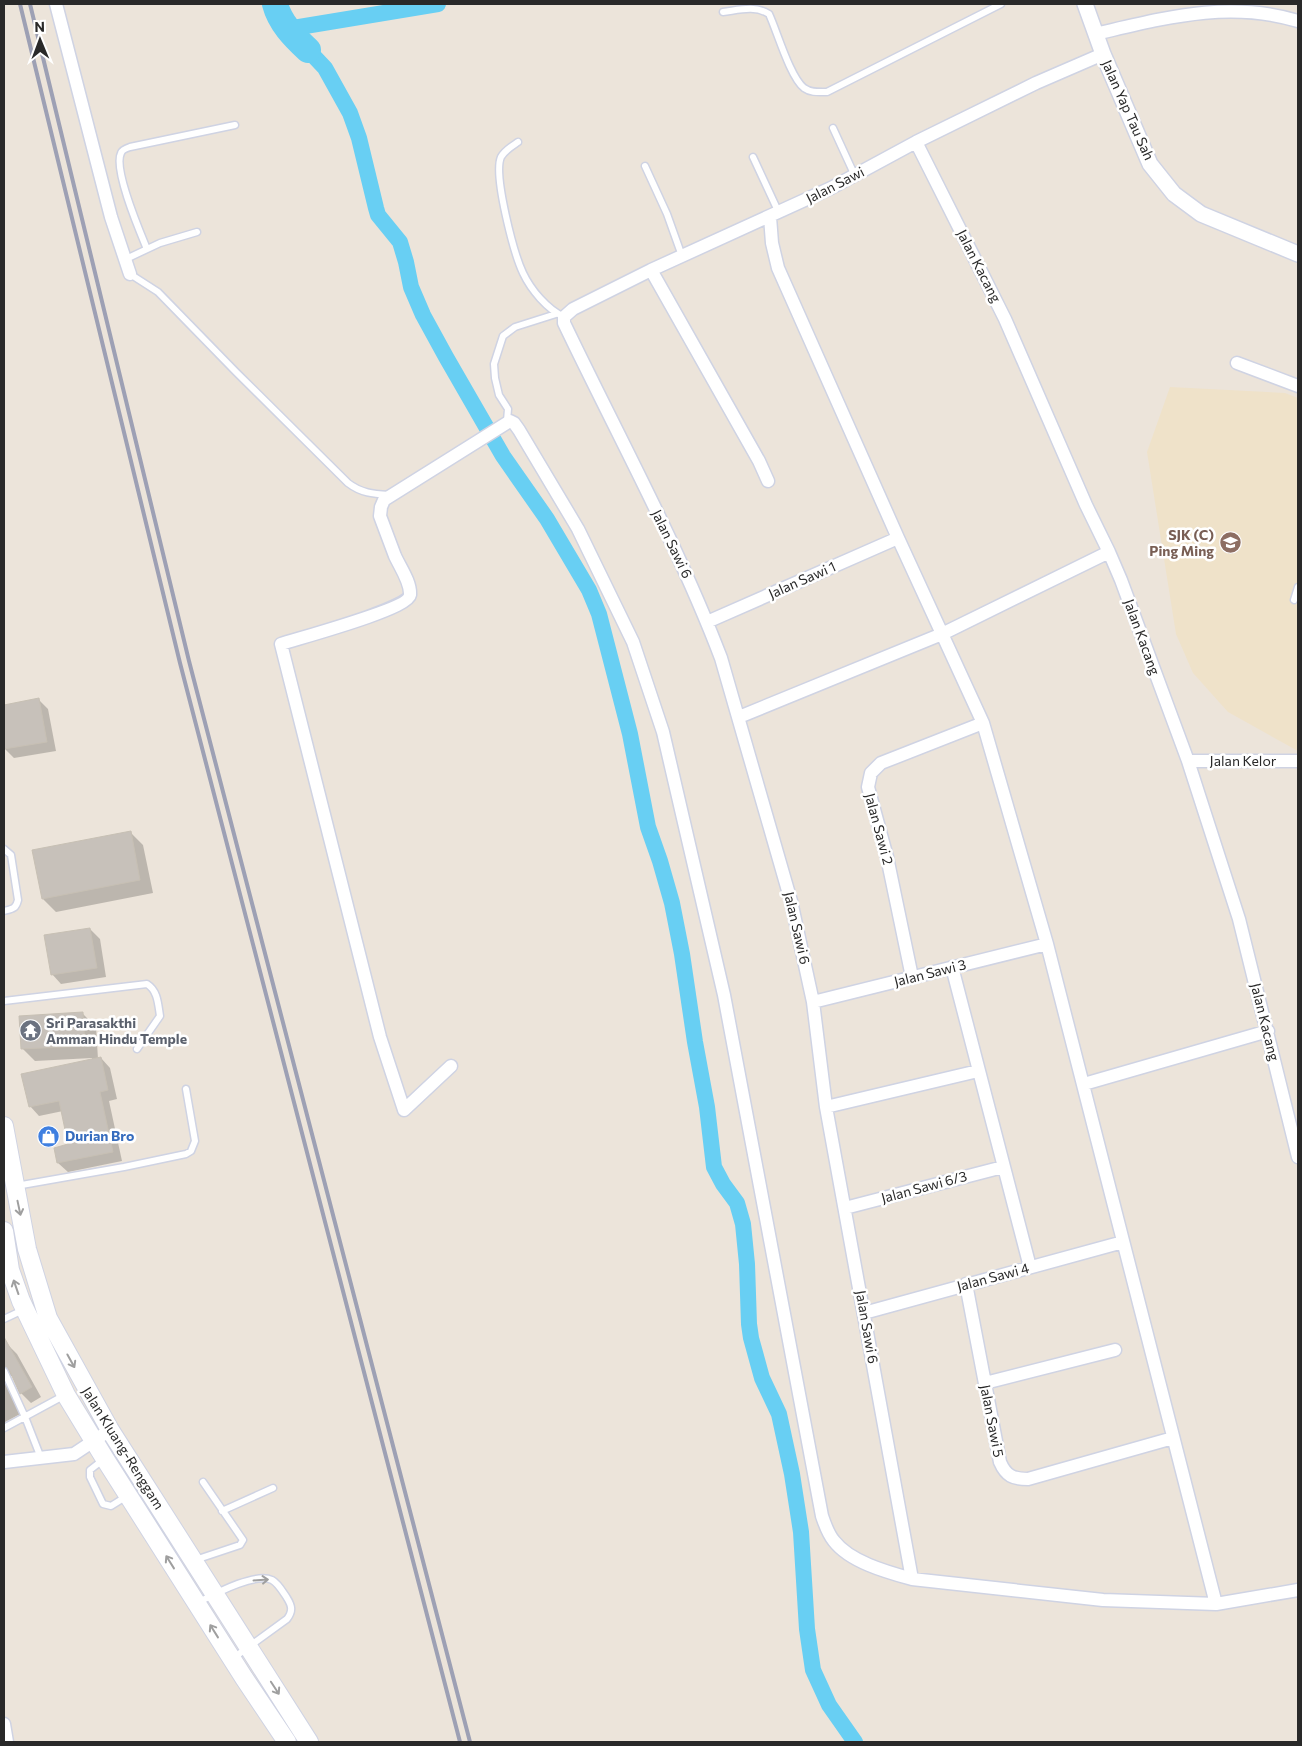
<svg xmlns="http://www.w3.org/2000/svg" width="1302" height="1746" viewBox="0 0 1302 1746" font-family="Commissioner,sans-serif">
  <rect width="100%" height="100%" fill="#ece4da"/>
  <path fill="#efe2c9" d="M1170 387 1285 393 1298 398V751L1228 712 1193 673 1176 634 1147 452Z"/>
  <path fill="#0003" d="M39 700 48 709 56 751 14 758 5 749 4 706Z
    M130 832 143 845 153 893 56 912 43 899Z
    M90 929 100 939 106 977 61 984 52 974Z
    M83 1014 96 1027 98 1059 101 1058 110 1068 117 1099 109 1101 122 1161 68 1172 58 1163 55 1149 70 1145 63 1111 39 1116 30 1106 92 1060V1058L35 1061 22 1048Z
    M7 1344 17 1354 41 1397 31 1403 21 1393 13 1376H11L8 1383 22 1413 5 1422 4 1420V1346Z"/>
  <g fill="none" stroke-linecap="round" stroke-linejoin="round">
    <path stroke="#68cff3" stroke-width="16" d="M287 29 438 4
      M308 50 325 68 350 113 359 138 376 208 378 215 400 242 406 262 411 287 423 315 446 357 503 456 547 519 589 590 599 614 630 734 648 827 660 861 672 903 682 954 695 1042 707 1107 714 1167 723 1184 737 1203 743 1224 747 1264 749 1324 751 1338 762 1378 779 1414 792 1474 801 1532 807 1629 813 1670 829 1705 855 1742"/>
    <path stroke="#68cff3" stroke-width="26" d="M275 4C280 23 294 37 308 50"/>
  </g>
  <path fill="#c7c1ba" stroke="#c7c0b4" d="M39 698 47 742 4 749V705Z
    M131 831 140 880 42 899 32 850Z
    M90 928 97 968 51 975 44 935Z
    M83 1012 85 1046 21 1049 19 1016Z
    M101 1057 108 1090 100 1092 113 1152 57 1163 54 1148 68 1144 59 1101 29 1107 21 1074Z
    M4 1337 32 1387 20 1394 9 1369 4 1366Z"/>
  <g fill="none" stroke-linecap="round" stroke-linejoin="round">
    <defs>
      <path id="service" d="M723 12C739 10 755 5 769 14 777 31 790 77 804 88 811 93 819 92 827 92L1001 4
        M833 128 855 176
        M518 142C512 146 505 150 501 157 493 175 514 254 523 273 531 290 547 309 564 317
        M753 157 779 213
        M645 166 667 214 682 256
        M147 249C140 232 113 169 121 153 122 150 127 148 130 147L235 125
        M126 259 160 243 197 232
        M130 274 158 292 236 372 348 483C361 493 373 494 389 495
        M507 421 508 409 499 395 495 378 494 364 503 336 515 327 556 314
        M1294 600 1298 587
        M4 849 11 855 18 900C16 909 12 909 4 911
        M4 1001 147 984C158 991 158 1004 160 1016L137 1049
        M16 1186 124 1167 186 1154 191 1151 195 1141 186 1089
        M4 1319 23 1310
        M4 1371 25 1417 41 1458
        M4 1428 65 1395
        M104 1459 90 1470V1477L103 1504 111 1506 127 1496
        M222 1511 273 1488
        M195 1560 240 1545 243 1540 203 1482
        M197 1603C213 1595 254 1572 272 1580 278 1583 283 1592 287 1598 292 1606 293 1611 287 1619L232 1659"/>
      <path id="minor" d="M56 4 111 217 130 274
        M1095 34C1165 18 1228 0 1298 21
        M916 142 1005 319 1086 505 1109 552 1121 580 1188 761 1239 919 1298 1157
        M770 217 772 243 778 268 898 538 983 723 1047 944 1216 1604
        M651 270 759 461 768 481
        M1237 363 1298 386
        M707 622 898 538
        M739 717 942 634 1109 552
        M1188 761H1298
        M952 967 1030 1267
        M912 977 887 857 868 787 871 773 881 763 983 723
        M813 1002 1047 944
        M451 1066 404 1110 380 1037 281 644C299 638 408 609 410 595 411 582 400 567 395 556 390 543 385 529 380 516L381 507 384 500 510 421 514 423 519 430 578 529 633 642 663 732 724 995 822 1516C825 1525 828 1534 834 1541 850 1562 887 1572 912 1579L1103 1600 1216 1604 1298 1590
        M1084 1084 1268 1031
        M826 1107 978 1071
        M845 1208 1003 1167
        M966 1284 1000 1462C1006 1476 1013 1479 1028 1479L1173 1438
        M864 1313 1123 1242
        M985 1383 1115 1350
        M4 1462 74 1454 110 1430
        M912 1579 826 1107 813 1002 791 901 721 658C677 543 617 434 564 323V317L573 309 651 270 831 188 916 142 1036 83 1103 54
        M4 1724 7 1742"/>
      <path id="tertiary" d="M1085 4 1103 54 1150 164 1174 194 1201 214 1298 254"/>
      <path id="secondary" d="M4 1126 27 1249 48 1318 110 1430 309 1742
        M4 1231 10 1270 21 1301 66 1395 105 1459 244 1678 287 1742"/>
    </defs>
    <use href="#service" stroke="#cfd3e3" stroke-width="9"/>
    <use href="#minor" stroke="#cfd3e3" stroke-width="15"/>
    <use href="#tertiary" stroke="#cfd3e3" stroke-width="18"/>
    <use href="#secondary" stroke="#cfd3e3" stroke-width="20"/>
    <use href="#service" stroke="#fff" stroke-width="6"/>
    <use href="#minor" stroke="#fff" stroke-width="12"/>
    <use href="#tertiary" stroke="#fff" stroke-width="15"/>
    <use href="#secondary" stroke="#fff" stroke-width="18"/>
    <path stroke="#9da0b4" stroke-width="4" d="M20 4 180 663 460 1742
      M30 4 189 661 470 1742"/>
  </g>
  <defs><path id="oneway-shaft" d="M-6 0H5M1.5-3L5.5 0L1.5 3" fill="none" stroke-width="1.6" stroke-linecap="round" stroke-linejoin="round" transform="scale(1.25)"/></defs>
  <g stroke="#9f9f9f">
    <use href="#oneway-shaft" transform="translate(19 1208) rotate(78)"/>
    <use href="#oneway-shaft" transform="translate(16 1287) rotate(-109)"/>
    <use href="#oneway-shaft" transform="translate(71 1361) rotate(61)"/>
    <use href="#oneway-shaft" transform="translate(170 1562) rotate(-122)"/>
    <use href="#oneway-shaft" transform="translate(261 1580) rotate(-4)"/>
    <use href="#oneway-shaft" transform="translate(214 1631) rotate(-122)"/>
    <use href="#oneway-shaft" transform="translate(275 1688) rotate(57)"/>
  </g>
  <defs>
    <symbol id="school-disc" viewBox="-11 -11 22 22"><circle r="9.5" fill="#8d6e63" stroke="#fff"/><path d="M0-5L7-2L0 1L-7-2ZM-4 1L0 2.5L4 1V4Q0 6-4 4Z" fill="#fff"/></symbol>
    <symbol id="temple-disc" viewBox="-11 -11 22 22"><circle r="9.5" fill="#6b7280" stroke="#fff"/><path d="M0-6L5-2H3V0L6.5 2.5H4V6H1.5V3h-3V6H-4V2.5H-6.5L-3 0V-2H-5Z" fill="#fff"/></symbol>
    <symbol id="shop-disc" viewBox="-11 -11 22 22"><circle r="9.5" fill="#3f7fe0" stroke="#fff"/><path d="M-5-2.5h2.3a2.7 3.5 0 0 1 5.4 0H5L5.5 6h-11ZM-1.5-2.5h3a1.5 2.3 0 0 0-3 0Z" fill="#fff"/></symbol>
  </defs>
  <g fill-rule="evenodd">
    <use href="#school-disc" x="1218" y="530" width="25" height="25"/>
    <use href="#temple-disc" x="18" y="1018" width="25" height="25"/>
    <use href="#shop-disc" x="36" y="1124" width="25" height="25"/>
  </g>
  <g text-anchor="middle" stroke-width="5" stroke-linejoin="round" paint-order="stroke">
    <g font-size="14" fill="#292929" stroke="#fff">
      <text transform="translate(1128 110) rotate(66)" y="5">Jalan Yap Tau Sah</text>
      <text transform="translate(835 185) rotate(-27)" y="5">Jalan Sawi</text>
      <text transform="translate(979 266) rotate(63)" y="5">Jalan Kacang</text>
      <text transform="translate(672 544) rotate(64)" y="5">Jalan Sawi 6</text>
      <text transform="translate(802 580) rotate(-24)" y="5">Jalan Sawi 1</text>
      <text transform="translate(1142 637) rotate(70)" y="5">Jalan Kacang</text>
      <text x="1243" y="766">Jalan Kelor</text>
      <text transform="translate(879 829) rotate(75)" y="5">Jalan Sawi 2</text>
      <text transform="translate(797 928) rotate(77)" y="5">Jalan Sawi 6</text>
      <text transform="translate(930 973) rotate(-14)" y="5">Jalan Sawi 3</text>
      <text transform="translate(1265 1022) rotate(76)" y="5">Jalan Kacang</text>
      <text transform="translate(924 1187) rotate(-15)" y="5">Jalan Sawi 6/3</text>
      <text transform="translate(993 1277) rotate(-15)" y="5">Jalan Sawi 4</text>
      <text transform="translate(867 1327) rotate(80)" y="5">Jalan Sawi 6</text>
      <text transform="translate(992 1421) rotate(79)" y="5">Jalan Sawi 5</text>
      <text transform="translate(123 1448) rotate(58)" y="5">Jalan Kluang-Renggam</text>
    </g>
    <g font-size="14" font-weight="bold" fill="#785e54" stroke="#fff" text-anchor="end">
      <text x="1214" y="540">SJK (C)<tspan x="1214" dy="16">Ping Ming</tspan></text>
    </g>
    <g font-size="14" font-weight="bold" fill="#5b616d" stroke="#fff" text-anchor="start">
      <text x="46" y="1028">Sri Parasakthi<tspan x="46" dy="16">Amman Hindu Temple</tspan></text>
    </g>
    <g font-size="14" font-weight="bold" fill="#366cbe" stroke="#fff" text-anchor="start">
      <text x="65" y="1141">Durian Bro</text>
    </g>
  </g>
  <rect width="1302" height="1746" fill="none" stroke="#292929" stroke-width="10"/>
  <g transform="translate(40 40) rotate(359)" stroke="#ffffff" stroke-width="4" paint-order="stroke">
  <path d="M0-4L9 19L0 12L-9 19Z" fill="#292929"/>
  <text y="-8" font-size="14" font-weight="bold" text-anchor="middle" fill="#292929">N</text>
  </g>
</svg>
